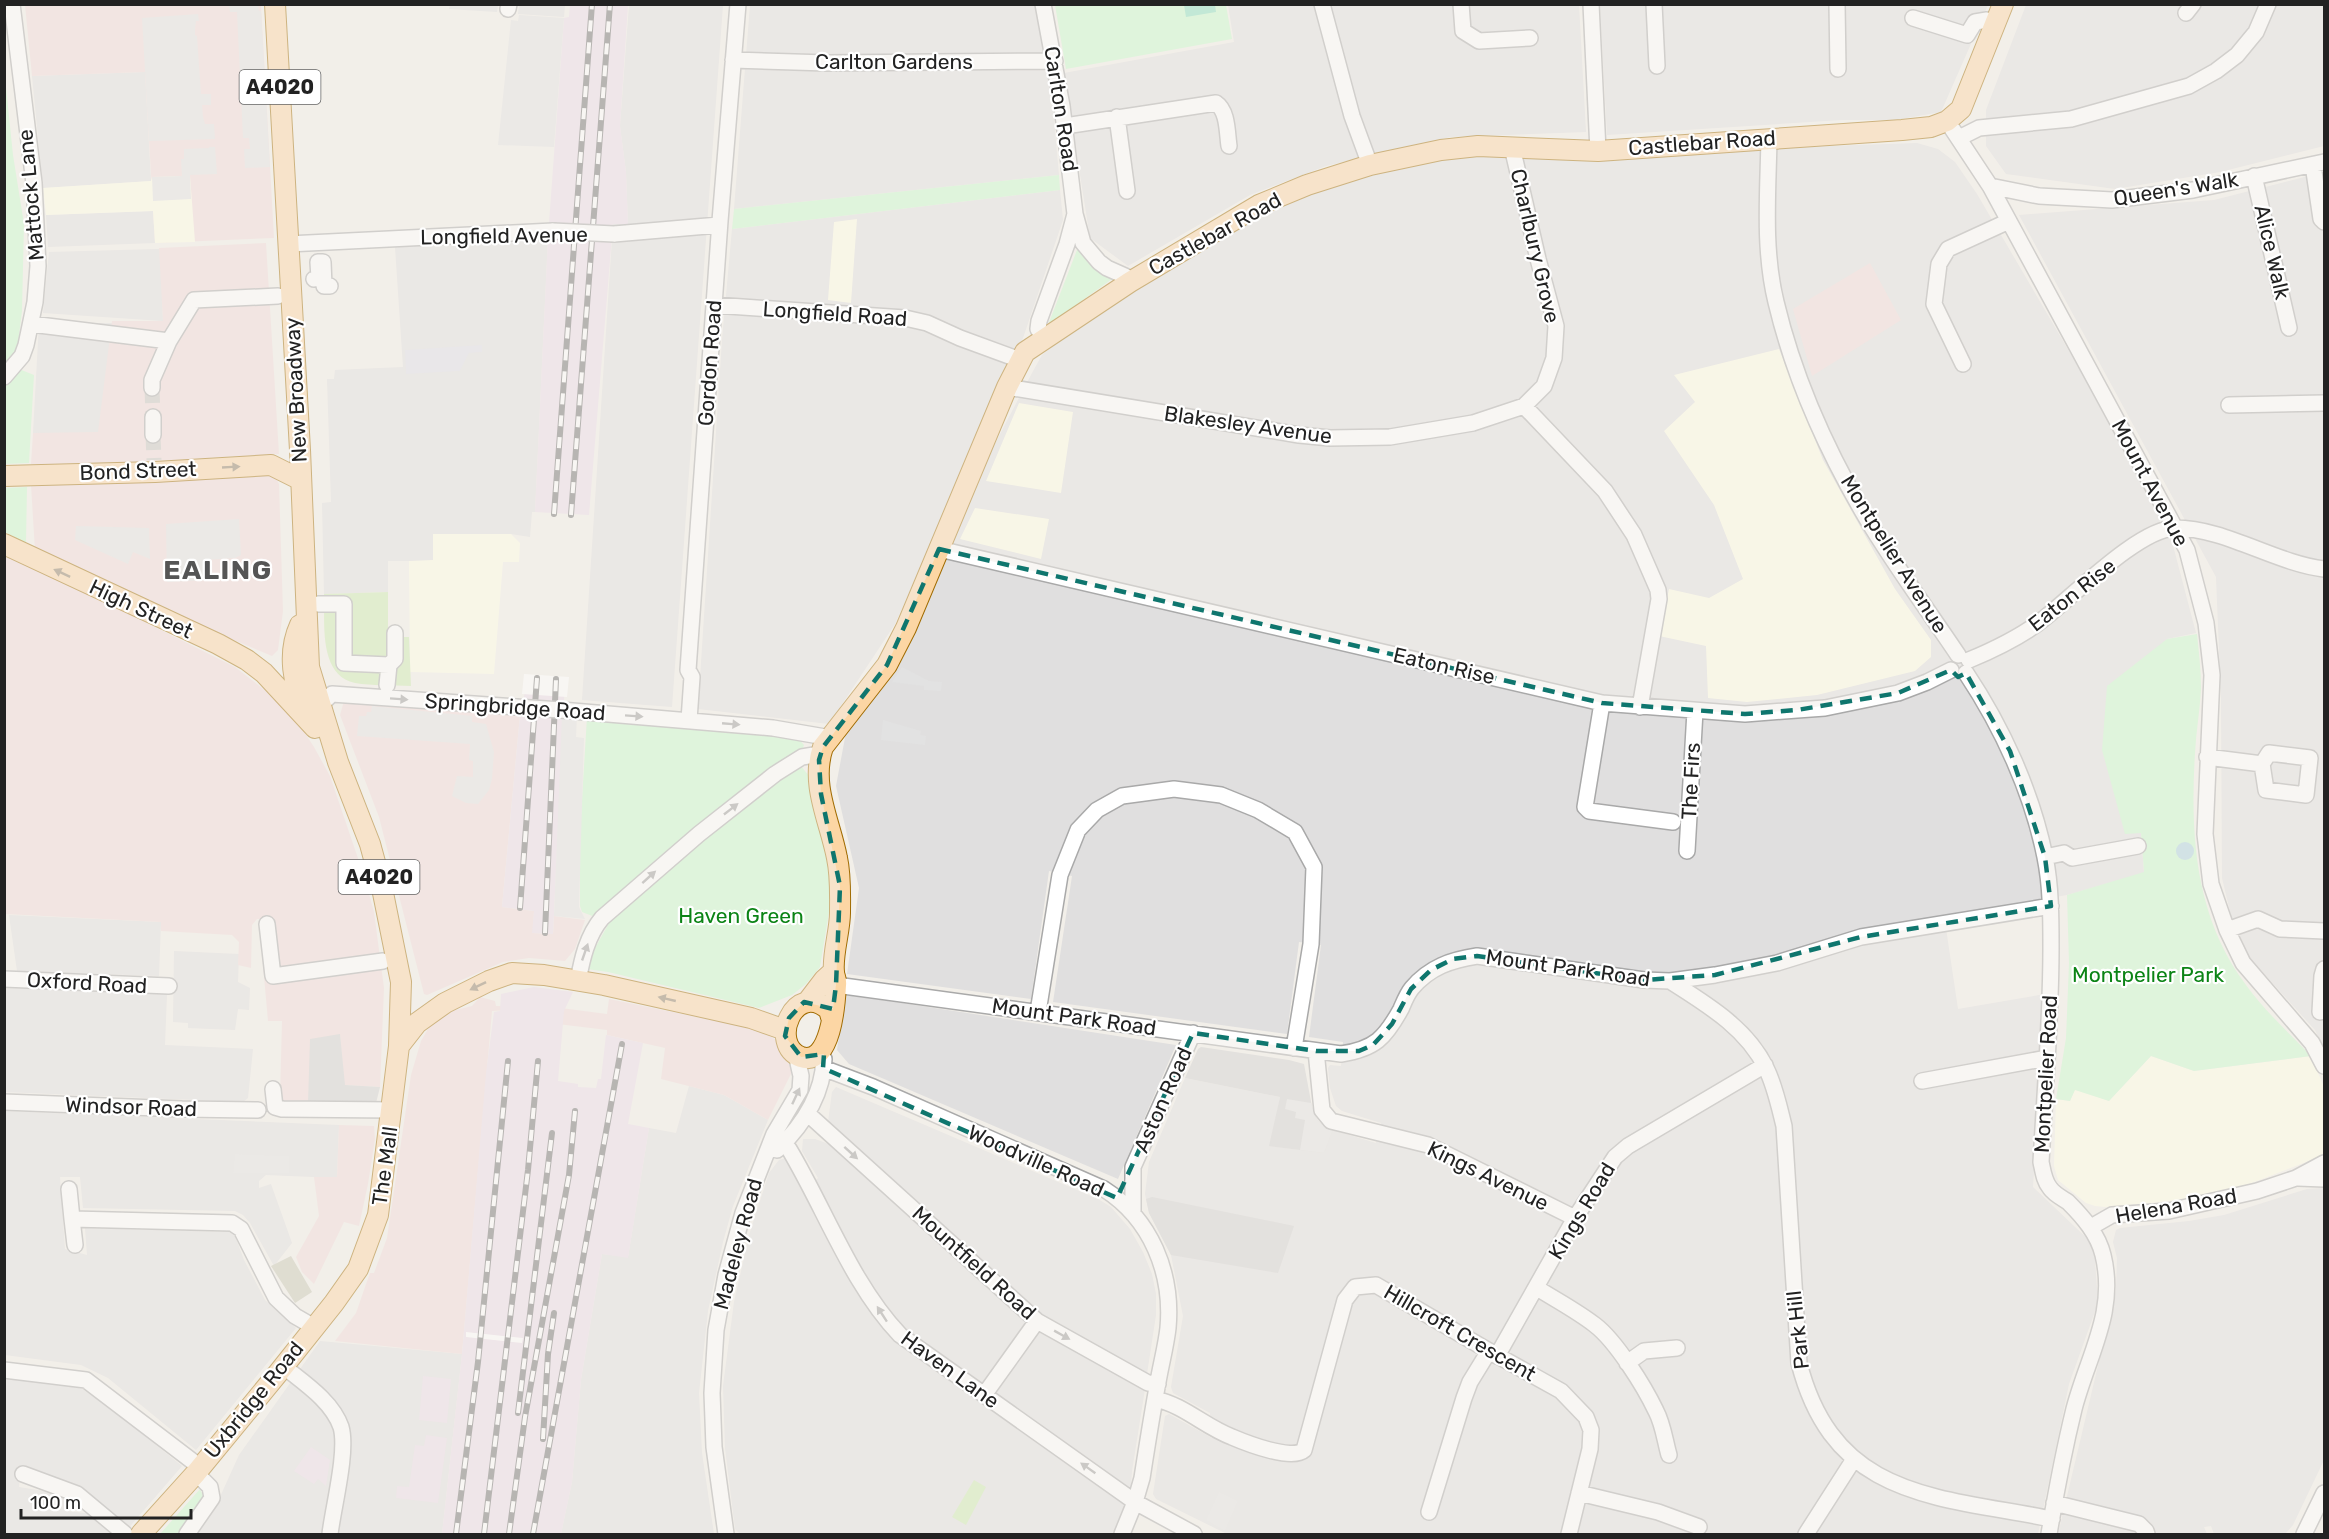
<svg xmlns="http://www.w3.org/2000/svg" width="2329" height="1539" viewBox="0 0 2329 1539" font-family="Rubik,sans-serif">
  <rect width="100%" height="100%" fill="#f2efe9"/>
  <path fill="#e0dfdf" d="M450 5V4L498 5 497 12 449 9Z
    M519 5H565L564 17 518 14Z
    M629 5H723L672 707 582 700 613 224H628L626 172 620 126Z
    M750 5H1035L1048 53 1059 175 734 209Z
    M1228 5H1579L1586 132 1450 137 1326 166 1250 195 1128 266 1090 238 1064 73 1234 42Z
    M1600 5H1988L1941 112 1895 120H1841L1607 135Z
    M2026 5H2324V146L2220 172 2115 189 2006 174 1986 146V110Z
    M145 72 151 181 43 188 32 76Z
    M1917 143 1938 149 1955 162 1977 194 2165 515 2196 633 2167 639 2141 833 2144 873 2067 895 1944 915 1958 1009 2045 994 2033 1187 2094 1245 2098 1303 2069 1384 2038 1534H1227L1156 1499 1153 1494 1165 1416 1169 1414 1212 1438 1210 1413 1173 1393 1171 1387 1183 1316 1171 1255 1149 1213 1145 1194 1149 1162 1185 1078 1280 1097 1270 1146 1324 1153 1333 1130 1376 1143 1381 1123 1342 1111 1336 1106 1330 1088 1328 1068 1330 1065 1341 1066 1343 1042 1309 1037 1321 945 1299 942 1287 1034 1053 1002 1072 876 1049 871 1031 999 847 974 859 888 836 786 847 727 1032 373 1042 355 1082 323 1176 265 1245 226 1316 189 1385 169 1454 155 1740 149Z
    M2324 172V1049L2315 1030 2249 957 2233 924 2222 878 2221 699 2216 577 2019 215 2214 200Z
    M1060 190 1063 220 1023 338 895 624 829 724 698 709 722 340 732 229Z
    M153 211 155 243 48 247 46 215Z
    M548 237 535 512H532L530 537 511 534H433V561H388V592L324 594 322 503 331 502 327 379H334L335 370 403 367 395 247Z
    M263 246 102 433H33L39 323H164L162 282 163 321 43 313 49 252Z
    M9 915 161 922 159 976 17 971Z
    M174 951 239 954 238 982 250 988 249 1010 238 1009 235 1030 188 1028V1023L173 1022Z
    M5 988 167 994 165 1045 253 1049 248 1098 243 1102 5 1092Z
    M845 995 902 1003 1176 1045 1118 1179 849 1064 837 1050Z
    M689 1086 724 1095 768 1120 733 1206 723 1242 708 1311 699 1393 702 1453 714 1534H561L572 1482 581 1380 602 1254 628 1257 649 1128 676 1133Z
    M836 1087 1098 1199 1111 1207 1130 1229 1143 1252 1152 1274 1156 1294V1315L1147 1374 1101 1349 1145 1389 1132 1471 1130 1499 1112 1534H740L735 1529 725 1448 723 1386 734 1302 750 1232 769 1173 779 1160 789 1157 807 1188 818 1178 802 1151 803 1139H815L837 1147 845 1139 828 1122 832 1092Z
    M5 1111 339 1125 337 1178 266 1175 259 1181V1188L271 1184 292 1243 274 1266 250 1223 243 1215 235 1211 83 1208 80 1177H60L65 1249 87 1255 85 1228 229 1232 235 1236 244 1260 265 1300 296 1328 196 1450 108 1378 81 1365 5 1355Z
    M2320 1188H2324V1460L2293 1525 2285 1534H2214L2211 1526 2204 1527 2207 1534H2058L2116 1290 2117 1258 2113 1242 2116 1230 2120 1228 2189 1221 2224 1215 2307 1189Z
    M320 1341 462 1354 442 1534H197L214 1510 239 1455Z
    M5 1376 67 1385 82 1389 108 1406 182 1466 126 1531 69 1483 65 1488 20 1471 19 1487 68 1495 66 1511 94 1514 118 1534H5Z"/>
  <path fill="#f2dad9" d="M25 5H261L274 238 155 243 145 72 32 76Z
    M266 243 279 454 104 464 53 466 31 464 33 433 98 432 112 321H163L159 248Z
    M1870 263 1901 320 1812 376 1793 309Z
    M273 473 279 484 283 611 278 650 272 656 174 615 35 551 31 485Z
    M5 552 235 667 289 709 314 747 330 776 364 876 374 912 384 988 380 1087 344 1085 340 1035 308 1103 284 1102 280 1097 282 1021H268L263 965 261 919H257L252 925 251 968 238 965 239 942 232 935 161 931V922L5 914Z
    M344 701 520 715 502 907 534 911 533 933 553 934 554 916 585 920 575 949 565 961 529 958 503 962 427 995 424 994 379 817 340 715Z
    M480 997 495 1001 496 1006 553 1007 607 1014 609 999 761 1030 782 1044 793 1070 768 1120 724 1095 661 1079 665 1048 607 1035V1030L507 1018 508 1010 492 1011 462 1354 335 1341 356 1313 365 1287 370 1273H374L387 1238 411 1075 421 1041 436 1015 472 1006Z
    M339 1125 374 1126 375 1139 368 1184 359 1226 344 1222 314 1284 302 1272 296 1257 319 1216 314 1177H337Z"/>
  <path fill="#ebdbe8" d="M570 5H628L620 126 626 172 628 224H613L589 515 535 512 548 237 564 18 569 17Z
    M528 678 565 680 553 934 532 933 534 911 502 907 520 715Z
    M534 987 573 992 564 1011 558 1081 578 1084V1087L596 1088 598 1079H601L606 1035 643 1043 628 1124 649 1128 628 1258 602 1254 581 1380 572 1482 561 1534H442L462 1354 486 1073 494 1012 500 1011 501 994Z
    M423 1376 451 1379 447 1423 419 1420Z
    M426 1435 447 1438 438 1503 396 1498 397 1486 409 1487 415 1445 424 1446Z
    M311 1447 330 1460 326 1486 318 1479 314 1484 294 1471Z"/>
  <path fill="#ffffe5" d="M190 176 195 242 155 243 153 211 46 215 43 188 151 181 152 177Z
    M857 219 851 303 828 300 834 222Z
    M1779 349 1823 460 1895 589 1931 640V657L1915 671 1817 695 1747 702 1708 698 1706 646 1659 636 1669 589 1709 598 1743 579 1714 505 1664 431 1695 402 1674 375Z
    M1019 403 1073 412 1061 493 986 481Z
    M975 508 1049 519 1041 559 960 539Z
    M433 534H511L520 543 519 562H503L494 674 410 672 409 561 433 560Z
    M2151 1056 2194 1071 2311 1056 2324 1087V1155L2249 1184 2192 1199 2106 1207 2095 1206 2086 1203 2058 1180 2054 1166 2056 1099 2070 1101 2075 1089 2109 1101Z"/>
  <path fill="#d0d0d0" d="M340 1034 345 1085 380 1087 376 1103H308L310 1039Z
    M1201 1047 1289 1060 1304 1064 1312 1107 1316 1118 1321 1124 1333 1130 1324 1153 1269 1146 1280 1097 1185 1078 1198 1049Z
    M1152 1197 1294 1226 1278 1273 1171 1255 1149 1213 1146 1199Z"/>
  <path fill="#c7c7b4" d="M291 1256 312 1292 295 1303 271 1266Z"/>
  <path fill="#cdebb0" d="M388 592V631L398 637H409L411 686C392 685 372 686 355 683 318 675 325 622 324 594Z
    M974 1480 986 1487 966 1525 952 1517Z"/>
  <path fill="#c8facc" d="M1055 5H1226L1232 39 1066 69Z
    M4 68 13 155 24 224 22 311 17 352 7 363H4Z
    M1059 175 1060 190 732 229 734 209Z
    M1077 250 1081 251 1112 279 1048 325Z
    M19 369 34 375 29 463 5 464V386Z
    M27 487 26 543 5 532 4 488Z
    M2197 634C2199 652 2201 671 2201 689 2200 710 2196 732 2195 753 2190 835 2195 917 2246 985 2264 1010 2289 1033 2311 1056L2194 1071 2151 1056 2109 1101 2075 1090 2070 1101 2056 1099 2066 1038 2069 963 2067 895 2144 872 2141 833 2125 834 2102 750 2107 686 2167 639Z
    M587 717 796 736 804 745 802 750 595 917 582 912 580 906V832Z
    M801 766 809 776 829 870 832 894 820 967 806 984 792 995 759 1008 608 972 587 969 590 957 609 923 662 871 724 816Z
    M200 1489 204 1498 181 1534H160Z"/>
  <path fill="#88e0be" d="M1184 5H1215L1216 12 1186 17Z"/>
  <path fill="#e2e2e2" d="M229 5H258L259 11H261L270 167 245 168 244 149H250L249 138H243L237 12H230Z
    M198 14 199 21H196L195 29V35L197 36 201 94H211V105H202L203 117 205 124H214L215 139 149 141 142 18Z
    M519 15 564 18 554 147 498 145 511 20 518 21Z
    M209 147H215L217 174 190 175 191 199 153 201 152 177 182 176 181 159H184V149L209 148Z
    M239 519 241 555 235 558 205 560 206 580 167 582 166 524Z
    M76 526 149 528 150 559 133 552 128 564 75 540Z
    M902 667 929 681 942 682 941 691 924 690V686L892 682Z
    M372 706 472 716V722L486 724 494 752 492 779 489 790 478 804 466 803 452 796 457 776 473 777V761L469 760 470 744 357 736 359 716H366L367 712H371Z
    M562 715H577L576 737 584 738 579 907 585 919 554 916Z
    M883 720 921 731 920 735 926 736 925 745 881 740Z
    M1287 1099 1311 1103 1316 1118 1321 1124 1333 1130 1324 1153 1300 1150 1305 1120 1295 1118 1296 1112 1285 1109Z
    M235 1154 289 1156V1173H233Z
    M1219 1492 1238 1501 1225 1531 1206 1520Z"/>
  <path fill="#dddde8" d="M482 345V352L469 353 460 371 406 374 405 350Z"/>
  <path fill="#aad3df" d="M2176 851a9 9 0 1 1 18 0a9 9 0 1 1-18 0Z"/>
  <path fill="#fff" d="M524 674 569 677 567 697 522 694Z
    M466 1332 523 1338 522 1343 466 1337Z"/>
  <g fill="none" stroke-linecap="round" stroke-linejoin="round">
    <path stroke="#c8c6c1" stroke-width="15" stroke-dasharray="15 8" stroke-linecap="butt" d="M152 388 153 417
      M153 435 154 460"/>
    <defs>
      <path id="minor" d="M1043 4 1062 106 1075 214 1083 243 1099 262 1107 268 1125 276 1130 282
        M1322 4 1352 116 1370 165
        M1461 4 1463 31 1479 41 1530 38
        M1591 4 1598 151
        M1654 4 1657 66
        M1837 4 1838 69
        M508 9 509 4
        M2186 13 2193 4
        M1913 18 1967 35 1975 22 1987 20 1995 23
        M733 60 827 63 1055 61
        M1117 117 1127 191
        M1947 121 1990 186 2187 550 2206 623 2212 675 2205 834 2211 884 2227 930 2243 963 2312 1043 2324 1066
        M1065 126 1216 103C1228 111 1227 133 1229 146
        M1959 138 1979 128 2071 119 2189 86 2216 71 2237 55 2256 32 2268 4
        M1769 139C1768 193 1763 249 1776 302 1794 378 1828 453 1867 519 1895 566 1928 610 1958 655
        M2313 165 2321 219 2324 222
        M2254 176 2289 328
        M1990 186 2039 196 2112 200 2193 190 2324 162
        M614 234 719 225
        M288 244 553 231
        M314 279 319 278 318 262H323L324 286H330
        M714 305 905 318 927 323 960 338 1020 360
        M31 324 169 341 194 300 278 296
        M1045 340 1038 329 1039 321 1067 244 1075 214
        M1963 364 1934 304 1939 264 1948 249 2009 221
        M4 377 22 356 26 345 35 302 38 266 34 183 12 4
        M1007 387 1299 435 1330 438 1390 437 1473 423 1524 406 1544 386 1554 358 1556 326 1538 259 1512 147
        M152 388V380L169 341
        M2229 405 2324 403
        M1524 406 1605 491 1634 535 1658 590 1659 599 1640 707
        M153 417V435
        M939 549 1602 703 1745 714 1797 710 1825 708 1898 693 1927 682 1951 670
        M318 604H344V663L389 665 395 659V633
        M1969 660C1993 650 2016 639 2037 624 2069 601 2137 529 2175 528 2225 528 2275 563 2324 569
        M1966 673C2002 727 2032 792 2045 857 2051 886 2051 918 2051 948 2051 1019 2045 1091 2041 1162 2043 1171 2044 1181 2050 1188 2054 1194 2062 1198 2068 1202 2083 1217 2098 1234 2103 1255 2117 1312 2088 1355 2074 1409 2064 1450 2056 1492 2049 1534
        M387 685 389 665
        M1602 703 1585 807 1589 811 1673 822
        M561 710 773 728 831 738
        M316 713 320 705 332 694 516 707
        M689 720 692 677 688 670 720 221 738 4
        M2207 757 2262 764 2266 790 2306 795 2310 758 2269 753 2262 764
        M1687 851 1695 711
        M2045 857 2064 853 2072 858 2138 846
        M267 924 273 976 383 961
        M2227 930 2258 919 2280 929 2324 931
        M4 979 169 986
        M578 981C582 959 587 936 602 918L699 834 775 774 802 757 820 754
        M1670 981C1706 1004 1747 1028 1766 1068 1775 1086 1779 1106 1784 1126L1799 1363C1834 1499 1936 1496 2052 1519
        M836 985 1341 1054C1375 1049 1385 1038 1401 1009 1404 1002 1407 994 1412 988 1430 967 1451 960 1477 956L1644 980 1670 981 1715 975 1777 963 1861 937 2051 906
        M1038 1012 1060 875 1078 830 1097 810 1122 796 1174 789 1221 795 1258 810 1295 832 1314 867 1311 944 1294 1048
        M2320 1012 2322 976 2324 969
        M1316 1051 1322 1110 1331 1121 1428 1145 1575 1218
        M823 1068 873 1087 1104 1189C1151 1219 1173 1273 1168 1328 1166 1346 1161 1364 1158 1382 1152 1414 1147 1446 1142 1478L1135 1502 1122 1534
        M1922 1081 2047 1058
        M273 1089 275 1107 282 1109 393 1110
        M4 1102 182 1109 258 1110
        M808 1114 1037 1321 1148 1383 1158 1384
        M774 1134 789 1149C825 1209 852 1285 900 1335L1135 1502 1194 1534
        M777 1150C802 1126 823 1095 824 1059
        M2298 1178 2324 1179
        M69 1189 72 1219
        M1133 1214V1167L1193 1033
        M2091 1227 2112 1215 2169 1211 2257 1191 2296 1178 2324 1163
        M75 1245 72 1219 232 1223 241 1229 276 1298 295 1316 314 1327
        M1537 1288C1556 1300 1577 1311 1595 1325 1616 1341 1644 1386 1656 1411 1663 1424 1665 1441 1669 1455
        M1497 1356 1575 1218 1615 1157 1628 1146 1765 1065
        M1627 1363 1644 1351 1677 1348
        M283 1366C304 1383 332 1401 341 1427 348 1451 333 1508 330 1534
        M4 1370 86 1380 200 1467
        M984 1395 1037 1321
        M1155 1399C1184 1405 1205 1427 1232 1437 1246 1443 1292 1461 1304 1450L1345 1300 1355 1287 1376 1285 1489 1351 1561 1391 1586 1417 1591 1430 1590 1449 1569 1534
        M23 1474 77 1494 125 1534
        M1579 1493 1658 1512 1699 1527
        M2054 1503 2139 1524 2146 1531 2147 1534
        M1429 1512 1464 1398 1470 1382 1489 1351
        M187 1534 212 1498 210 1487 196 1473
        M726 1534 714 1447 712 1393 716 1330 726 1275 743 1213 774 1134 800 1090 801 1076 796 1054
        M1806 1534 1854 1459
        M2304 1534 2324 1493"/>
      <path id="major" d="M4 476 155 472 271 465 301 480
        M4 544 218 644 247 660 264 673 315 728
        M300 625C287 653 293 685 306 712
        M808 1001 824 980 834 971
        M831 1017 829 1010C794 979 768 1045 801 1057 831 1067 835 1003 836 985 837 980 834 976 834 972 832 955 840 931 840 913 840 894 841 876 837 858 830 821 810 785 823 747L887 665 906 628 1007 387 1025 352 1130 282 1259 205 1307 185 1370 165 1441 150 1478 146 1598 151 1902 130 1931 127 1947 121 1961 109 2003 4
        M399 1046 417 1023 445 1003 489 981 512 973 544 975 604 985 751 1018 785 1030
        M141 1534 196 1473 279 1372 334 1303 358 1269 378 1215 399 1046 401 982 382 888 370 844 338 762 309 667 300 450 275 4"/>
    </defs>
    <use href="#minor" stroke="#a9a9a9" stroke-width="18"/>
    <use href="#major" stroke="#a06b00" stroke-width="22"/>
    <use href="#minor" stroke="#fff" stroke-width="15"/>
    <use href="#major" stroke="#fcd6a4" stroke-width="20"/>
    <defs>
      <path id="rail" d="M554 514 592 4
        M571 515 610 4
        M520 908 537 678
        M545 933 556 679
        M518 1413 552 1133
        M543 1439 548 1354 554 1313
        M456 1534 478 1362 508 1061
        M484 1534 528 1170 538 1061
        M509 1534 525 1417 569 1175 575 1111
        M533 1534 622 1044"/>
    </defs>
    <use href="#rail" stroke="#707070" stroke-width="6"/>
    <use href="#rail" stroke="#fff" stroke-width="4" stroke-dasharray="11" stroke-linecap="butt"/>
    <defs>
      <path id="minor-bridge" d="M553 231 614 234
        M516 707 561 710"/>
    </defs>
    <use href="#minor-bridge" stroke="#a9a9a9" stroke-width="18" stroke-linecap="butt"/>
    <use href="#minor-bridge" stroke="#fff" stroke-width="15"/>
  </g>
  <defs><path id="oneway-solid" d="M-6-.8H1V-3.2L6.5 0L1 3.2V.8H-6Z" transform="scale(1.5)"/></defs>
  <g fill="#8f7c63">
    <use href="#oneway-solid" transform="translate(231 467) rotate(-3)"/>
    <use href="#oneway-solid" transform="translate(62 573) rotate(-155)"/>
    <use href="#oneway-solid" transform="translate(478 986) rotate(154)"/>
    <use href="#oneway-solid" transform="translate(667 999) rotate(-167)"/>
  </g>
  <g fill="#9c9c9c">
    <use href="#oneway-solid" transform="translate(399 699) rotate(4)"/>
    <use href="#oneway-solid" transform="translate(634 716) rotate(4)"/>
    <use href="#oneway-solid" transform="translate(731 724) rotate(5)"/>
    <use href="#oneway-solid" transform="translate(731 809) rotate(-38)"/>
    <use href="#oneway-solid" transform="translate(649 877) rotate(-42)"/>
    <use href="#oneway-solid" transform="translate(585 952) rotate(-71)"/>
    <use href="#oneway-solid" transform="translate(796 1096) rotate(-65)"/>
    <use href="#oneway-solid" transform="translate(851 1153) rotate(42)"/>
    <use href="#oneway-solid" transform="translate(882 1314) rotate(-123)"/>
    <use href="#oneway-solid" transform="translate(1062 1335) rotate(29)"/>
    <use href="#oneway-solid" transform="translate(1088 1468) rotate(-145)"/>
  </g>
  <path d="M0 0H2329V1539H0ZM939 549 1602 703 1745 714 1797 710 1898 693 1951 670 1958 677 1966 673 2010 751 2045 857 2051 906 1861 937 1715 975 1644 980 1477 956 1453 959 1431 970 1411 989 1392 1024 1373 1045 1359 1051H1316L1193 1033 1117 1198 823 1068 824 1054 801 1057 785 1036 789 1018 804 1002 833 1009 836 985 840 886 821 794 819 760 823 747 887 665Z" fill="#f2efe9" fill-opacity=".55" fill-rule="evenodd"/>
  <path fill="none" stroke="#0f766e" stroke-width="4.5" stroke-dasharray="12 8" stroke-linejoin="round" d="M939 549 1602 703 1745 714 1797 710 1898 693 1951 670 1958 677 1966 673 2010 751 2045 857 2051 906 1861 937 1715 975 1644 980 1477 956 1453 959 1431 970 1411 989 1392 1024 1373 1045 1359 1051H1316L1193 1033 1117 1198 823 1068 824 1054 801 1057 785 1036 789 1018 804 1002 833 1009 836 985 840 886 821 794 819 760 823 747 887 665Z"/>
  <g text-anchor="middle" stroke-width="4.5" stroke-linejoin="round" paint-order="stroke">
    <g fill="#fff" stroke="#646464" stroke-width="1.5">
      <rect x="239.5" y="70" width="81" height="34" rx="4.5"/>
      <rect x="338.5" y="860" width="81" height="34" rx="4.5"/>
    </g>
    <g font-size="20" font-weight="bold" fill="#222">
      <text x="280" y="94">A4020</text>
      <text x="379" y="884">A4020</text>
    </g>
    <g font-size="21" fill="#222" stroke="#fff">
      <text x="894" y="69">Carlton Gardens</text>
      <text transform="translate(1061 109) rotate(81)" y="7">Carlton Road</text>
      <text transform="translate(1702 143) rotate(-4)" y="7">Castlebar Road</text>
      <text transform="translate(2176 189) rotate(-9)" y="7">Queen's Walk</text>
      <text transform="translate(31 195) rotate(-95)" y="7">Mattock Lane</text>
      <text transform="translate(1215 234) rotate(-29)" y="7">Castlebar Road</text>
      <text transform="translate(504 236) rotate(-1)" y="7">Longfield Avenue</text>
      <text transform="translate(1535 246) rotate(77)" y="7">Charlbury Grove</text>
      <text transform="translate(2272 252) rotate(77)" y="7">Alice Walk</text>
      <text transform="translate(835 314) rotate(4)" y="7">Longfield Road</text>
      <text transform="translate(710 363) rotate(-86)" y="7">Gordon Road</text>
      <text transform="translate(296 390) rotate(-93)" y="7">New Broadway</text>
      <text transform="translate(1248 425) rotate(8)" y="7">Blakesley Avenue</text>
      <text transform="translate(138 471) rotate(-2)" y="7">Bond Street</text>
      <text transform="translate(2150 483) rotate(62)" y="7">Mount Avenue</text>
      <text transform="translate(1894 554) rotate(58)" y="7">Montpelier Avenue</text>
      <text transform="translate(2072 595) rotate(-38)" y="7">Eaton Rise</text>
      <text transform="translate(141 609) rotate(25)" y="7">High Street</text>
      <text transform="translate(1444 666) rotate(13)" y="7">Eaton Rise</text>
      <text transform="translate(515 707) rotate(4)" y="7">Springbridge Road</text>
      <text transform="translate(1691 781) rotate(-87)" y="7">The Firs</text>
      <text transform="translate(1568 968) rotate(8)" y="7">Mount Park Road</text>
      <text transform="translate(87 983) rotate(3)" y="7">Oxford Road</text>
      <text transform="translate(1074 1017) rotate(8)" y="7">Mount Park Road</text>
      <text transform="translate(2046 1074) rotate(-87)" y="7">Montpelier Road</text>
      <text transform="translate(1163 1100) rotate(-66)" y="7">Aston Road</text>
      <text transform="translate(131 1107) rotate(2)" y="7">Windsor Road</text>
      <text transform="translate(1036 1161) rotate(24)" y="7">Woodville Road</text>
      <text transform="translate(385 1166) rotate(-82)" y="7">The Mall</text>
      <text transform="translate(1488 1176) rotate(26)" y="7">Kings Avenue</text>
      <text transform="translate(2176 1206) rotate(-10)" y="7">Helena Road</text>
      <text transform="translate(1582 1211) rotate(-59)" y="7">Kings Road</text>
      <text transform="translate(738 1244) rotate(-75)" y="7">Madeley Road</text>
      <text transform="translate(974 1263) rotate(42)" y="7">Mountfield Road</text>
      <text transform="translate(1798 1330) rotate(-96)" y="7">Park Hill</text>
      <text transform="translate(1460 1333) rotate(30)" y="7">Hillcroft Crescent</text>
      <text transform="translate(950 1370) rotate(36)" y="7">Haven Lane</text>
      <text transform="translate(254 1400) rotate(-51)" y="7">Uxbridge Road</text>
    </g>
    <g font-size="21" fill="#0c8416" stroke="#fff">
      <text x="741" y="923">Haven Green</text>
      <text x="2148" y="982">Montpelier Park</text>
    </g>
    <g font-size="27" font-weight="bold" letter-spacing="1.5" fill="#555" stroke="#fff">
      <text x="218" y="579">EALING</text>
    </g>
  </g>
  <rect width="2329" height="1539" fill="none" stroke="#222222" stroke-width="12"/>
  <path d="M21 1509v9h170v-9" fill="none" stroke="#222222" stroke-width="3"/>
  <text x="30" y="1509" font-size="18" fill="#222222" stroke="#ffffff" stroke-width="4.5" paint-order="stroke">100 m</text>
</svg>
